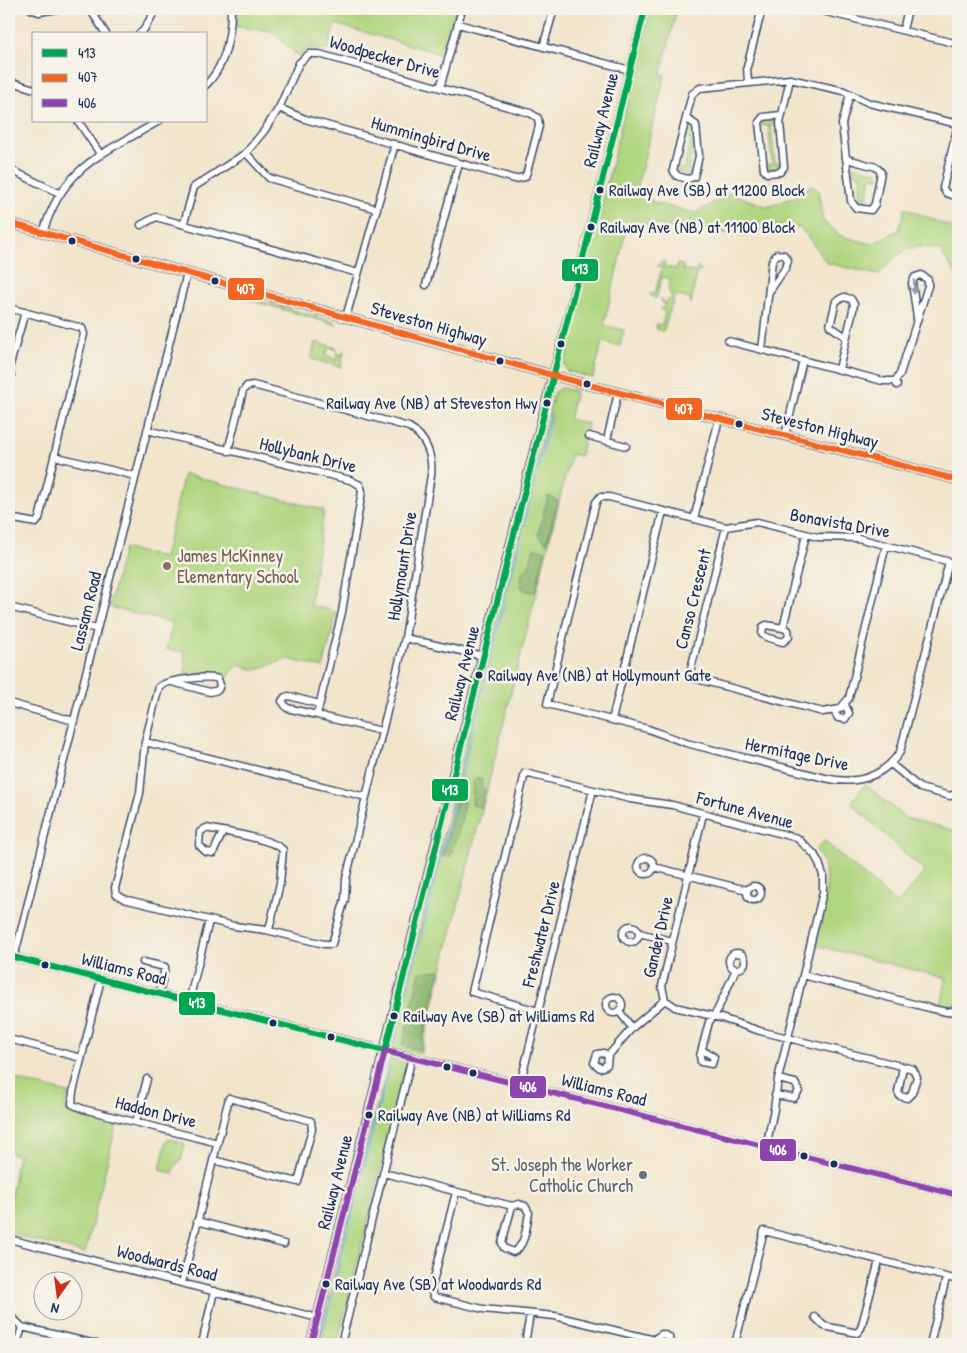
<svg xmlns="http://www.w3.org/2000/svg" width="967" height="1353" viewBox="0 0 967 1353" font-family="'Patrick Hand',sans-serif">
  <rect width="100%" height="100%" fill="#f7f3e8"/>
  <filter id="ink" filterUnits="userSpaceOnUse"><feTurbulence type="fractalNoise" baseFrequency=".02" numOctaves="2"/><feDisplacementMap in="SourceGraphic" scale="10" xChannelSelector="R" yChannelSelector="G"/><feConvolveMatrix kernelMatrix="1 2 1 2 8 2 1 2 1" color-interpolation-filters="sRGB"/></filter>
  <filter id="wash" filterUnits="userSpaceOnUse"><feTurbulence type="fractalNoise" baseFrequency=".0096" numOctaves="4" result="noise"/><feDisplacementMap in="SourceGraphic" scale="20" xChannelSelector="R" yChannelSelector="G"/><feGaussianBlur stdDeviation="1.12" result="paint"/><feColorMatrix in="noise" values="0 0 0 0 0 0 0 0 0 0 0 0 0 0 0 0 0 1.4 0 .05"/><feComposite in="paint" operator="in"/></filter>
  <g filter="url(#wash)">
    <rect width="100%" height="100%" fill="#f2e5cc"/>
    <path fill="#afd57e" stroke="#65826e" d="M238 9H457L444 55 335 24 328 51 311 48 298 56 271 31 237 27Z
      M650 9H677L661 74 665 75 637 187 655 203 695 213 730 193 768 207 805 193 810 185 818 190 823 221 841 236 872 244 899 230 905 208 958 230V277L940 250C907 241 899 253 878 275L827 263 801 228 776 226 744 235 628 222 604 325 624 330 620 346 602 342 593 378 567 371 564 364 570 346 567 345Z
      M774 119 777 124 771 125 775 163H782V167L769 170 766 165 772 164 768 125 762 126V120Z
      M691 125 694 128 696 157 691 156 688 170 693 171 688 176 676 171 677 168 684 169 691 140 684 138 687 127Z
      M854 166 878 172V178L871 177 866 202 872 204 870 207 855 203 854 199 861 198 859 173 851 174V168Z
      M662 262H665L664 267 676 269 677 264 683 265V270L696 272 698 267 702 271 697 272 691 304 690 299 675 295 663 331 656 329V324L662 325 665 311 660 309 665 306 660 298 665 303 672 297 668 290 670 278 662 277 656 299 649 294 655 293 662 268 657 266Z
      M236 294 335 322 337 325 238 297Z
      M315 342 337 348 336 353V349L329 347 326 355 336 360 338 354 342 355 344 350 341 367 311 359Z
      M561 388 576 391 569 419 588 424 580 456 571 454 421 1053 410 1051 337 1344H317L330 1295 336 1283 333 1282 335 1272 371 1126 389 1064 398 1017 533 474 554 392Z
      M184 474 324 510 310 605 337 612 323 668 288 659 255 670 237 665 228 677 222 678 213 673 186 675 184 652 166 649 173 623 109 607 124 548 164 558Z
      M865 784 905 818 958 831V1005H940L946 978 814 945C822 912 836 881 816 849L824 841 897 904 925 872 851 803Z
      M9 1078 68 1093 65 1109 117 1122 85 1253 9 1234V1211L18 1155 9 1153Z
      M169 1139 185 1144 181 1161 175 1165 173 1173 160 1170 166 1142Z"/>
    <path fill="#8bb66d" stroke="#537266" d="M548 496 558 501 547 543 538 535Z
      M536 548 546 551 535 592C529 593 526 591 521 587 520 570 525 574 530 563 532 559 532 554 533 550Z
      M477 778 482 779 481 786 485 791 481 808 472 805 473 782Z
      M460 788C471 801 455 841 450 857L443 856Z
      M440 970 420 1050 402 1046 420 972Z"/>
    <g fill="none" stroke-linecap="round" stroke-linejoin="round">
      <path stroke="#68afdf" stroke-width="2" d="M537 472 551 415
        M493 649 535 478
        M485 681 491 655
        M394 1044 483 687
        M335 1281 390 1061
        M320 1344 332 1296"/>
    </g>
  </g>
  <g filter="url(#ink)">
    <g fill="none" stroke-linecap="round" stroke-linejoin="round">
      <defs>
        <path id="minor" d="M31 9 39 12 57 9
          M90 9 106 34
          M814 9 958 44
          M458 24 630 70
          M903 30 908 9
          M139 34 143 31 152 16
          M543 47 554 9
          M9 81 34 89
          M748 82 747 67 762 9
          M206 85C226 65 231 35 231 9
          M440 88 462 9
          M781 115 763 117 759 122 764 170 767 173 780 172 784 167 780 123 790 79
          M686 118 696 125 699 156 694 177 688 179 677 176 673 170 692 94 700 88 790 79 844 91 869 103 958 124
          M78 121 101 155
          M958 124 943 188 946 193 958 197
          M246 153 269 178 377 209
          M950 158 958 160
          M847 159 876 167 881 172 875 204 871 210 856 208 851 201 842 124 850 94
          M9 169 59 193
          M184 223 194 187 246 153 264 131 279 108 299 63 309 54H319L530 113 538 118 539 126 527 172 525 177 515 179 305 119 279 108
          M141 225 156 217 358 273
          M43 233C63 165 104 154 159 121
          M426 285 459 163
          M9 308 82 328 84 334 39 519 36 523 9 518
          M346 317 395 144
          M728 341 883 381H895L897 385
          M762 350 772 261 777 254 784 255 788 260 786 267 769 292
          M9 368 25 312
          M839 369 853 310 854 304 851 299 844 297 836 301 830 326 846 337
          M9 370 11 376 9 381
          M895 381 900 374 928 286V280L921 275 915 277 912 283 917 318
          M147 430 350 480 360 485 362 491 342 612 317 715 381 731
          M589 436 626 446
          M785 436 803 360
          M607 440 618 393
          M54 456 135 476
          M694 519 719 419
          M726 527 689 677 823 712 840 709 849 698 886 545
          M949 562 900 752C882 778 855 785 825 778L686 743 648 729 547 704 596 502 600 497H609L726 527 757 522 818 537 858 538 958 564
          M9 607 97 629
          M783 628 766 625 763 627 762 634 766 637 783 642 789 637 788 630 783 628 806 535
          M405 638 483 656
          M172 682 210 692 218 690 220 685 218 679C209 675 165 680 159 687L145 742 140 793 115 888 116 894 124 899 234 926 266 930 324 944H332L345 899 346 879 405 638 431 475C433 456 426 437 409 427L253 385 247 386 243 391 228 451
          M9 703 74 721
          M834 711 838 718 845 719 849 713 845 705
          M317 715 287 708 282 701 285 697 289 696 319 704
          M612 720 663 511
          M145 742 366 797
          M891 764 920 788 950 796 958 793
          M703 814 662 986 665 1000 675 1007 721 1018 760 1031 913 1069 917 1077 912 1093 907 1098 900 1096 898 1092 903 1067
          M223 832 213 853 206 852 199 845 200 832 206 828C221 831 275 839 283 850L280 883 269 930
          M638 866a8 8 0 1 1 16 0a8 8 0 1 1-16 0Z
          M654 867 747 890
          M747 893a7 7 0 1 1 14 0a7 7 0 1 1-14 0Z
          M623 934a8 8 0 1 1 16 0a8 8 0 1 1-16 0Z
          M639 933 672 941
          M729 961a8 8 0 1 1 16 0a8 8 0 1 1-16 0Z
          M14 958 187 273
          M143 962 165 967 159 994
          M803 975 933 1009 947 1012 958 1010
          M101 979 73 1092 72 1104 83 1109 218 1143
          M606 1005a8 8 0 1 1 16 0a8 8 0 1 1-16 0Z
          M189 1001 209 921
          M538 1011 472 992 525 773 630 799 672 805 797 838 814 854 819 863 823 875V892L778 1079 774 1109 766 1147
          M619 1011 632 1028
          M9 1039 81 1058
          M702 1050 714 1057 712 1064 701 1062 700 1056 709 1022 717 1011 736 969
          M608 1056 604 1053 597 1054 594 1063 600 1068 607 1065 608 1056 632 1028 665 1000
          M520 1085 593 790
          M775 1095 794 1098 799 1091 795 1083 778 1079
          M136 1122 147 1079
          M384 1173 512 1206 519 1204 525 1206 529 1213C527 1224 525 1248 513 1252L504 1248 502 1243 512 1206
          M456 1192 431 1290 434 1297 483 1309 555 1316 655 1340
          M197 1221 284 1244
          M9 1239 318 1318
          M182 1283C198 1221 213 1160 229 1098L311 1121 312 1129 298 1182 213 1160
          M9 1314 22 1327 96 1344
          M815 1317 824 1326 857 1333 861 1328 879 1261
          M655 1343 656 1338 662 1334 669 1337 670 1344
          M17 1344 22 1327
          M202 1344 214 1291
          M341 1344 412 1057
          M525 1344 530 1314
          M735 1344 764 1231 958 1280
          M930 1344 946 1278"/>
        <path id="tertiary" d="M553 376 645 9
          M9 956 958 1195"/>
        <path id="secondary" d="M9 223 566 379 958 480
          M311 1344 553 376"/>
      </defs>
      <use href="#minor" stroke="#3b4a6e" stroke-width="9"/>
      <use href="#tertiary" stroke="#3b4a6e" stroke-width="10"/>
      <use href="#secondary" stroke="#3b4a6e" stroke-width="11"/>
      <use href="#minor" stroke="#fff" stroke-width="6"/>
      <use href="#tertiary" stroke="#fff" stroke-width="8"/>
      <use href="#secondary" stroke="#fee5c5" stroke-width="9"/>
      <defs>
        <path id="bus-1" d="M9 956 385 1051
          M385 1051 645 9"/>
        <path id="bus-2" d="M9 223 566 379 958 480"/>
        <path id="bus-3" d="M385 1051 958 1195
          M311 1344 385 1051"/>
      </defs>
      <use href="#bus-1" stroke="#f7f3e8" stroke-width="10"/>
      <use href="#bus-2" stroke="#f7f3e8" stroke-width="10"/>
      <use href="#bus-3" stroke="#f7f3e8" stroke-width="10"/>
      <use href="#bus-1" stroke="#00a651" stroke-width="6"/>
      <use href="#bus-2" stroke="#f26522" stroke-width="6"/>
      <use href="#bus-3" stroke="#8e44ad" stroke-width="6"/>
    </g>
    <defs><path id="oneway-solid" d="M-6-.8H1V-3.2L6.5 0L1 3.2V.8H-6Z" transform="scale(1.25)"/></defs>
    <use fill="#8d97ae" href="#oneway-solid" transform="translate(914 287) rotate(89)"/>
  </g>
  <g fill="#1b2f5e" stroke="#f7f3e8" stroke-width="2">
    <circle cx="600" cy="190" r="4.5"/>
    <circle cx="591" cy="227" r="4.5"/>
    <circle cx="72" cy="241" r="4.5"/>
    <circle cx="136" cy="259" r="4.5"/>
    <circle cx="215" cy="281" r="4.5"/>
    <circle cx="561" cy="344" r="4.5"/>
    <circle cx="500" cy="361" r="4.5"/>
    <circle cx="587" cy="384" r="4.5"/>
    <circle cx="547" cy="403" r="4.5"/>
    <circle cx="739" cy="424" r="4.5"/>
    <circle cx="479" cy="675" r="4.5"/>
    <circle cx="45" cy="965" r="4.5"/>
    <circle cx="394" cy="1016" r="4.5"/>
    <circle cx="273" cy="1023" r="4.5"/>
    <circle cx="331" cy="1037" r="4.5"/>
    <circle cx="447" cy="1067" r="4.5"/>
    <circle cx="473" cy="1073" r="4.5"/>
    <circle cx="369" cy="1115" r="4.5"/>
    <circle cx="804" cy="1156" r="4.5"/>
    <circle cx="834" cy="1164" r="4.5"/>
    <circle cx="326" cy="1284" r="4.5"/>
  </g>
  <circle fill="#8d6e63" stroke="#f7f3e8" stroke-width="2" cx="167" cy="566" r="5"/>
  <circle fill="#6b7280" stroke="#f7f3e8" stroke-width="2" cx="643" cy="1175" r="5"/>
  <g text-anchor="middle" stroke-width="5" stroke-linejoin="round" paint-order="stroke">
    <g font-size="17" fill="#1b2f5e" stroke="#f7f3e8" text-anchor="start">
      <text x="609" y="196">Railway Ave (SB) at 11200 Block</text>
      <text x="600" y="233">Railway Ave (NB) at 11100 Block</text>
      <text x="538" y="409" text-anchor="end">Railway Ave (NB) at Steveston Hwy</text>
      <text x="488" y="681">Railway Ave (NB) at Hollymount Gate</text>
      <text x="403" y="1022">Railway Ave (SB) at Williams Rd</text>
      <text x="378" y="1121">Railway Ave (NB) at Williams Rd</text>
      <text x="335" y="1290">Railway Ave (SB) at Woodwards Rd</text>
    </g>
    <g font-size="18" fill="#1b2f5e" stroke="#f7f3e8">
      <text transform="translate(385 57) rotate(16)" y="6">Woodpecker Drive</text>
      <text transform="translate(601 120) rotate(-76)" y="6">Railway Avenue</text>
      <text transform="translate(431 139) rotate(16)" y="6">Hummingbird Drive</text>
      <text transform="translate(429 324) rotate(16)" y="6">Steveston Highway</text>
      <text transform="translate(820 428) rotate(14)" y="6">Steveston Highway</text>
      <text transform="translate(308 455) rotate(14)" y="6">Hollybank Drive</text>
      <text transform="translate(840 523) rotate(10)" y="6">Bonavista Drive</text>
      <text transform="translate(402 566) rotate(-81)" y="6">Hollymount Drive</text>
      <text transform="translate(693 599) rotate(-76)" y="6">Canso Crescent</text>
      <text transform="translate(86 611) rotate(-76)" y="6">Lassam Road</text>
      <text transform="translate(462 673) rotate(-76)" y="6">Railway Avenue</text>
      <text transform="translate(797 754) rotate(12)" y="6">Hermitage Drive</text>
      <text transform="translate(745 810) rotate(15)" y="6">Fortune Avenue</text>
      <text transform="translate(541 934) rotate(-76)" y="6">Freshwater Drive</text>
      <text transform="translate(658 937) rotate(-77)" y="6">Gander Drive</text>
      <text transform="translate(124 969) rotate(14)" y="6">Williams Road</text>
      <text transform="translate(604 1090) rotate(14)" y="6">Williams Road</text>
      <text transform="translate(156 1112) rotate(14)" y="6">Haddon Drive</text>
      <text transform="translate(335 1182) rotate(-76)" y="6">Railway Avenue</text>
      <text transform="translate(167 1263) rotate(14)" y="6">Woodwards Road</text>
    </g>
    <g font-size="18" fill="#785e54" stroke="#f7f3e8" text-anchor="start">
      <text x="177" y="562">James McKinney<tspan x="177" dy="21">Elementary School</tspan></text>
    </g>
    <g font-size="18" fill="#5b616d" stroke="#f7f3e8" text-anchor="end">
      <text x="633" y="1171">St. Joseph the Worker<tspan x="633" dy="21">Catholic Church</tspan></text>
    </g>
  </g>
  <g stroke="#f7f3e8" stroke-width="2">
    <rect x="561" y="258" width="38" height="24" rx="5" fill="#00a651"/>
    <rect x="227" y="277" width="38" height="24" rx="5" fill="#f26522"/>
    <rect x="665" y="397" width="38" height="24" rx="5" fill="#f26522"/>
    <rect x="431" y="778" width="38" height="24" rx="5" fill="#00a651"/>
    <rect x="178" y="991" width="38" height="25" rx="5" fill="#00a651"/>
    <rect x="509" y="1075" width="38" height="24" rx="5" fill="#8e44ad"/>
    <rect x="759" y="1138" width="38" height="24" rx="5" fill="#8e44ad"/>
  </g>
  <g font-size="14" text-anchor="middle" font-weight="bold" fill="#fff">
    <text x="580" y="274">413</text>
    <text x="246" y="294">407</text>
    <text x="684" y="414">407</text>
    <text x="450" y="795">413</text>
    <text x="197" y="1008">413</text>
    <text x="528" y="1092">406</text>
    <text x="778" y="1155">406</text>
  </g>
  <rect width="967" height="1353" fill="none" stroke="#f7f3e8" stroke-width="30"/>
  <rect x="32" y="32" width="175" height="90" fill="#f7f3e8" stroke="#9fa5b1"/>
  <rect x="42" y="49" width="25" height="8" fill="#00a651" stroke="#9fa5b1"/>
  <text x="78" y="58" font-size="15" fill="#1b2f5e">413</text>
  <rect x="42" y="74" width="25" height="8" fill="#f26522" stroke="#9fa5b1"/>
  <text x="78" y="82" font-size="15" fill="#1b2f5e">407</text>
  <rect x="42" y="99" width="25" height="8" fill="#8e44ad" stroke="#9fa5b1"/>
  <text x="78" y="108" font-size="15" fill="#1b2f5e">406</text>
  <g transform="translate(58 1296) rotate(194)"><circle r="24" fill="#f7f3e8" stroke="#9fa5b1"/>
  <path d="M0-4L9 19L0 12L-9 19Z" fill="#c8321e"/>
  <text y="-8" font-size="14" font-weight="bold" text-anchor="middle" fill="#1b2f5e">N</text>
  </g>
</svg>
